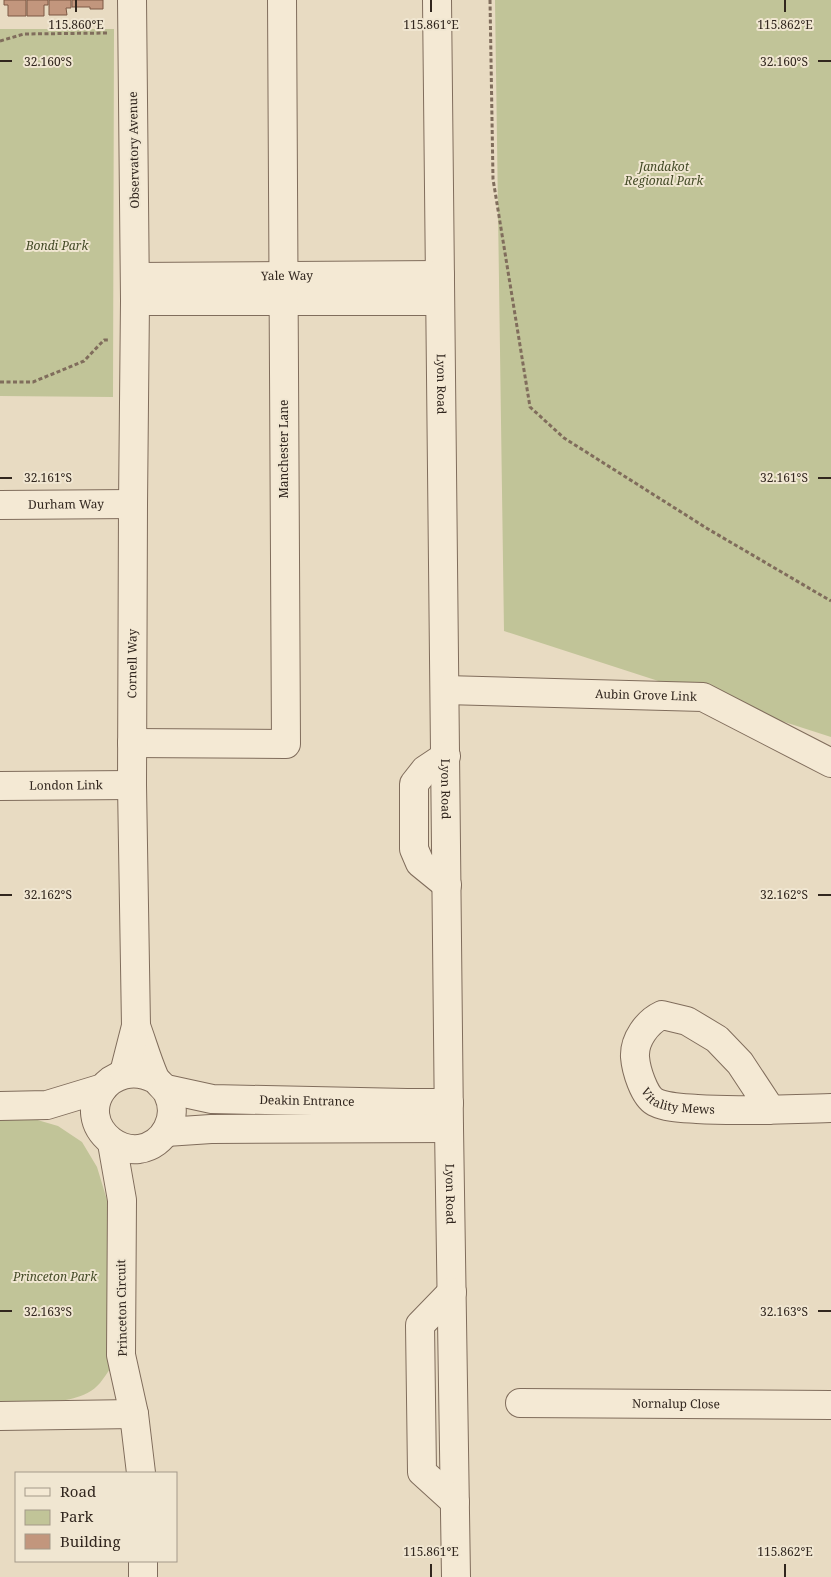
<svg xmlns="http://www.w3.org/2000/svg" width="831" height="1577" viewBox="0 0 831 1577" font-family="'Noto Serif',serif">
  <rect width="100%" height="100%" fill="#e8dbc2"/>
  <path fill="#c1c498" d="M495 0H831V737L504 631Z
    M0 29H114L113 397 0 396Z
    M0 1119H34L58 1126 82 1142 97 1167 110 1210 111 1367C108 1372 104 1378 100 1383 79 1408 30 1401 0 1401Z"/>
  <path fill="#c2967d" stroke="#7c5844" d="M4 0H26V16H8V5H4Z
    M27 0H48V5H44V16H27Z
    M49 0H71V8H66L67 15H49Z
    M72 0H103V9H90V7H72Z"/>
  <g fill="none" stroke-linecap="round" stroke-linejoin="round">
    <defs>
      <g id="minor">
        <path id="s1" d="M437 0 449 1128 456 1577"/>
        <path id="s2" d="M135 277 440 275"/>
        <path d="M135 301H440"/>
        <path id="s3" d="M0 505 133 504"/>
        <path id="s4" d="M445 690 703 697 831 763"/>
        <path d="M132 743 286 744 282 0"/>
        <path d="M446 756 425 770 414 784V849L420 863 447 885"/>
        <path id="s5" d="M0 786 132 785"/>
        <path d="M136 1026C142 1042 147 1060 154 1076 157 1083 165 1087 168 1094 179 1117 165 1145 139 1149 129 1150 119 1147 111 1141 72 1110 111 1056 155 1079"/>
        <path id="s6" d="M124 1073 136 1026 132 785 133 504 135 301 132 0"/>
        <path id="s7" d="M166 1089 212 1099 407 1103H449"/>
        <path d="M0 1106 47 1105 103 1088"/>
        <path id="s8" d="M771 1110 740 1063 717 1039 687 1021 662 1015C647 1022 634 1040 635 1057 636 1070 644 1096 655 1102 667 1108 683 1108 697 1109 741 1112 786 1109 831 1108"/>
        <path d="M166 1132 211 1129 449 1128"/>
        <path d="M112 1143 122 1200 121 1355 134 1414 141 1473"/>
        <path d="M452 1292 420 1325 422 1472 455 1502"/>
        <path id="s9" d="M520 1403 831 1405"/>
        <path d="M0 1416 134 1414"/>
        <path d="M143 1561V1577"/>
      </g>
    </defs>
    <use href="#minor" stroke="#806d5c" stroke-width="30"/>
    <path stroke="#806d5c" stroke-width="3" stroke-dasharray="4 2.5" stroke-linecap="butt" d="M490 0 493 179 530 407 564 438 708 529 831 601
      M0 41 24 34 107 33
      M0 382H33L84 361 104 340H109"/>
    <use href="#minor" stroke="#f4e9d4" stroke-width="28"/>
  </g>
  <path fill="none" stroke="#31261e" stroke-width="2" d="M76 0V12M431 0V12M785 0V12M0 61H12M818 61H831M0 478H12M818 478H831M0 895H12M818 895H831M0 1311H12M818 1311H831M431 1564V1577M785 1564V1577"/>
  <g text-anchor="middle" stroke-width="4" stroke-linejoin="round" paint-order="stroke">
    <g font-size="12" fill="#31261e" stroke="#f0e6d1">
      <text transform="translate(134 150) rotate(-91)" y="4">Observatory Avenue</text>
      <text dy="4" stroke="none"><textPath href="#s2" startOffset="152">Yale Way</textPath></text>
      <text dy="4" stroke="none"><textPath href="#s1" startOffset="384">Lyon Road</textPath></text>
      <text transform="translate(284 449) rotate(-90)" y="4">Manchester Lane</text>
      <text dy="4" stroke="none"><textPath href="#s3" startOffset="66">Durham Way</textPath></text>
      <text dy="4" stroke="none"><textPath href="#s6" startOffset="411">Cornell Way</textPath></text>
      <text dy="4" stroke="none"><textPath href="#s4" startOffset="201">Aubin Grove Link</textPath></text>
      <text dy="4" stroke="none"><textPath href="#s5" startOffset="66">London Link</textPath></text>
      <text dy="4" stroke="none"><textPath href="#s1" startOffset="789">Lyon Road</textPath></text>
      <text dy="4" stroke="none"><textPath href="#s8" startOffset="275">Vitality Mews</textPath></text>
      <text dy="4" stroke="none"><textPath href="#s7" startOffset="142">Deakin Entrance</textPath></text>
      <text dy="4" stroke="none"><textPath href="#s1" startOffset="1194">Lyon Road</textPath></text>
      <text transform="translate(122 1308) rotate(-91)" y="4">Princeton Circuit</text>
      <text dy="4" stroke="none"><textPath href="#s9" startOffset="156">Nornalup Close</textPath></text>
    </g>
    <g font-size="12" font-style="italic" fill="#444b27" stroke="#f0e6d1">
      <text x="664" y="171">Jandakot<tspan x="664" dy="14">Regional Park</tspan></text>
      <text x="57" y="250">Bondi Park</text>
      <text x="55" y="1281">Princeton Park</text>
    </g>
  </g>
  <g font-size="12" text-anchor="middle" fill="#31261e" stroke="#f0e6d1" stroke-width="4" stroke-linejoin="round" paint-order="stroke">
    <text x="76" y="29">115.860°E</text>
    <text x="431" y="29">115.861°E</text>
    <text x="785" y="29">115.862°E</text>
    <text x="48" y="66">32.160°S</text>
    <text x="784" y="66">32.160°S</text>
    <text x="48" y="482">32.161°S</text>
    <text x="784" y="482">32.161°S</text>
    <text x="48" y="899">32.162°S</text>
    <text x="784" y="899">32.162°S</text>
    <text x="48" y="1316">32.163°S</text>
    <text x="784" y="1316">32.163°S</text>
    <text x="431" y="1556">115.861°E</text>
    <text x="785" y="1556">115.862°E</text>
  </g>
  <rect x="15" y="1472" width="162" height="90" fill="#f0e6d1" stroke="#a49989"/>
  <rect x="25" y="1488" width="25" height="8" fill="#f4e9d4" stroke="#a49989"/>
  <text x="60" y="1497" font-size="15" fill="#31261e">Road</text>
  <rect x="25" y="1510" width="25" height="15" fill="#c1c498" stroke="#a49989"/>
  <text x="60" y="1522" font-size="15" fill="#31261e">Park</text>
  <rect x="25" y="1534" width="25" height="15" fill="#c2967d" stroke="#a49989"/>
  <text x="60" y="1547" font-size="15" fill="#31261e">Building</text>
</svg>
